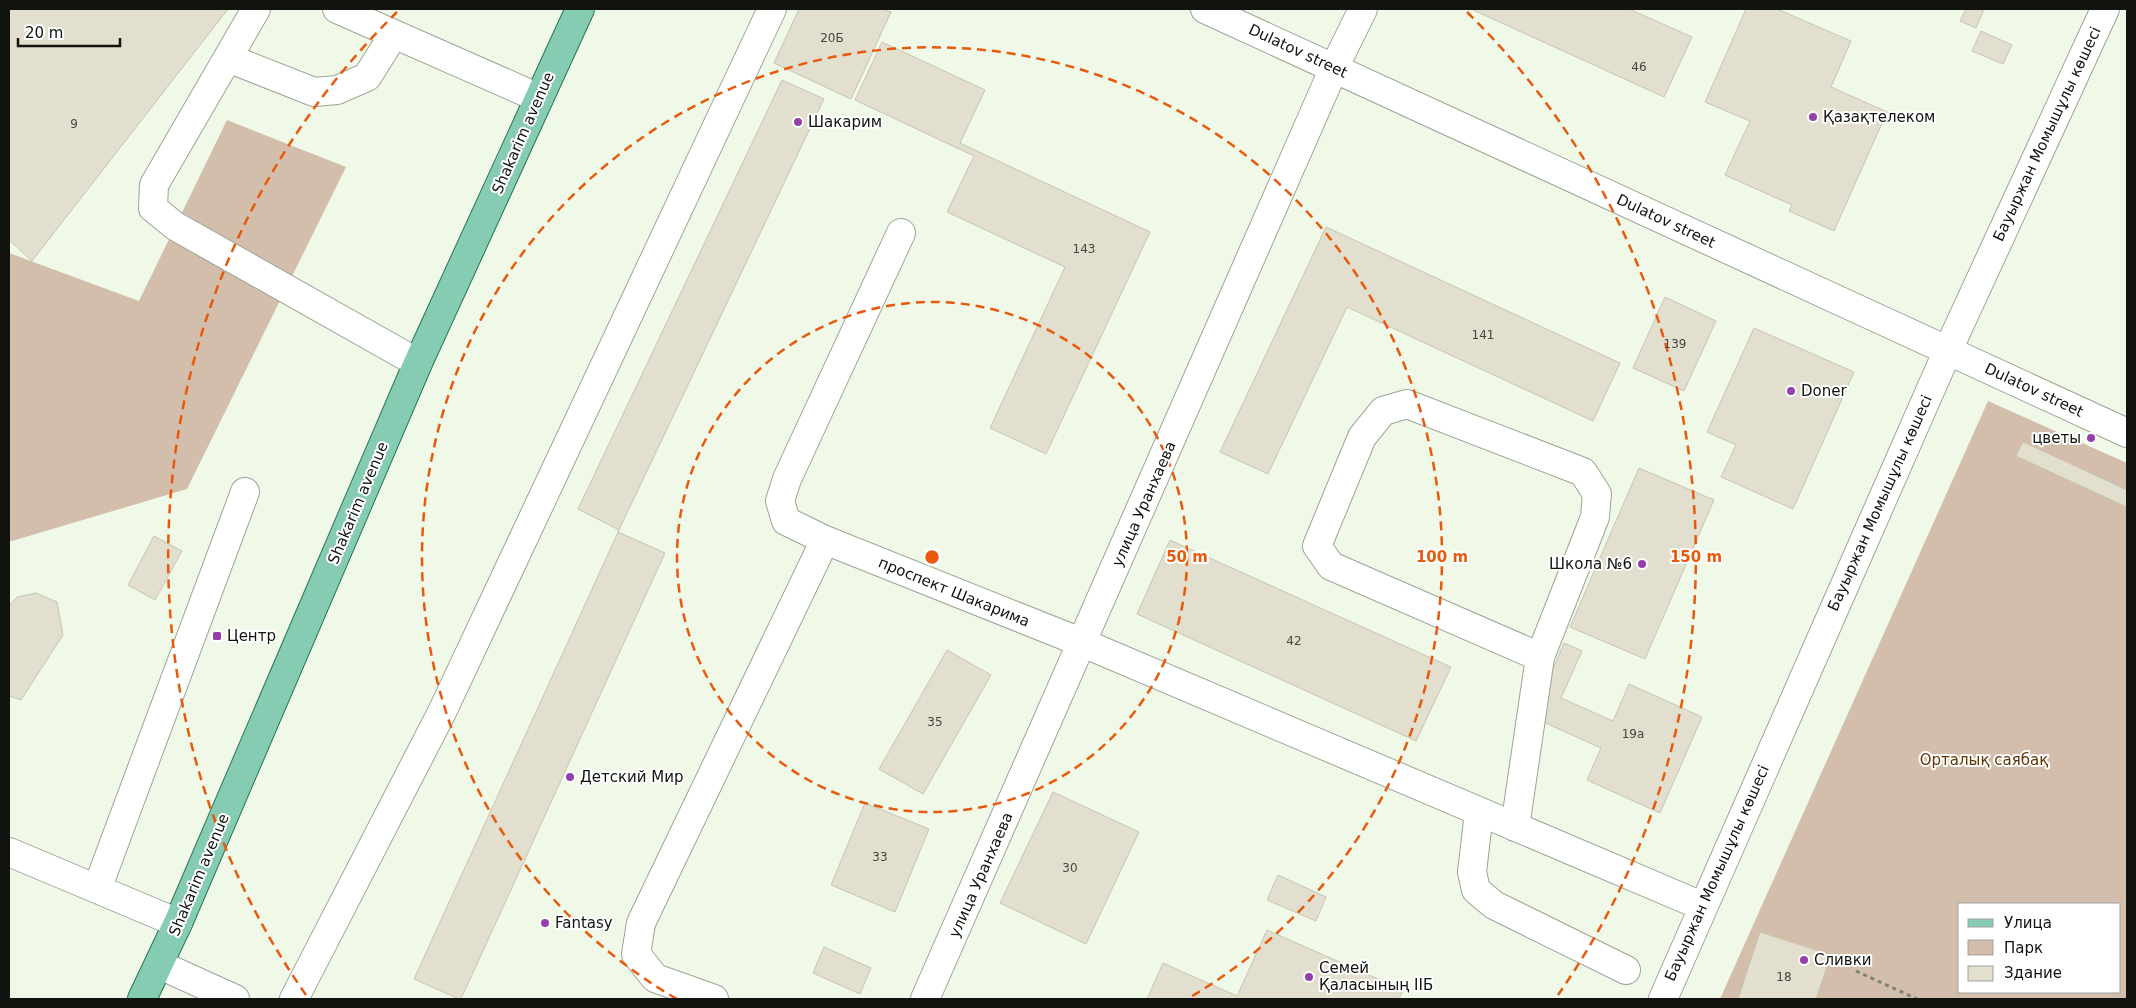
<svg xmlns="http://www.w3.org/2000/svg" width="2136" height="1008" viewBox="0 0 2136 1008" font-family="'DejaVu Sans',sans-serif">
  <rect width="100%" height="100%" fill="#f0f9e8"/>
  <path fill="#d3bdab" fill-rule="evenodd" d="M227 120 346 167 187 489 12 541 9 540V253L139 301Z
    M1988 401 2127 463V999H1720ZM1960 904H2120V992H1960Z"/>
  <path fill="#e3dfce" stroke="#c8c4b3" d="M9 9H228L32 261 9 240Z
    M799 9H883L891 12 851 99 774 63Z
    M1471 9H1629L1692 37 1664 97Z
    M1746 9H1777L1851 41 1831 87 1887 112 1834 231 1789 211 1792 205 1725 175 1750 121 1705 102Z
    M1966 9H1984L1976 28 1960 21Z
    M1981 31 2012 45 2003 64 1972 51Z
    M882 42 985 90 960 143 1150 232 1046 454 990 428 1065 267 947 212 974 156 855 100Z
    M782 80 824 99 618 532 665 553 461 999H459L414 979 619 530 578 509Z
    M1326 227 1620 363 1593 421 1347 307 1268 474 1220 452Z
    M1665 297 1716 321 1684 391 1633 368Z
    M1754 328 1854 372 1793 509 1721 477 1736 445 1707 432Z
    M2023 442 2127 490V507L2016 456Z
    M1639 468 1714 500 1645 659 1570 627Z
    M154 536 182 551 155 600 128 585Z
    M1170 540 1451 667 1416 741 1137 614Z
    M36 593 57 602 63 635 21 700 9 696V606L17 597Z
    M1564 643 1582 651 1561 698 1613 721 1629 684 1702 717 1660 813 1587 780 1601 748 1532 717Z
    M947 650 991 675 923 794 879 769Z
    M1053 792 1139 832 1086 944 1000 903Z
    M865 803 929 829 895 912 831 885Z
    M1278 875 1326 897 1316 921 1267 900Z
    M1267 930 1403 990 1399 999H1147L1163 963 1237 996Z
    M1760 932 1831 955 1816 999H1738Z
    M824 947 871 968 860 994 813 973Z"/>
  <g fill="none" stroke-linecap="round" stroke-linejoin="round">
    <defs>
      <path id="minor" d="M256 9 154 185 153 208 175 226 418 363
        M337 9 539 98
        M1205 9 2127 433
        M228 58 314 92 337 90 367 77 394 34
        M825 540 1083 643 1702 906
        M1479 812 1472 872 1476 890 1494 905 1626 970
        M1515 827 1540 657 1595 517 1597 494 1583 472 1407 404 1383 411 1362 437 1317 546 1331 566 1540 657
        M9 852 178 923
        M97 889 245 492
        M160 965 235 999
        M294 999 442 712 772 9
        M714 999 655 978 636 954 641 923 825 540 786 521 780 501 787 479 901 233
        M925 999 1334 68 1363 9
        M1663 999 1948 350 2105 9"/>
      <path id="major" d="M142 999 178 923 418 363 580 9"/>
    </defs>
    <use href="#minor" stroke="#9ca596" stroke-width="30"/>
    <use href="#major" stroke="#277558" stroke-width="30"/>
    <path stroke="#7c8277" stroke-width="3" stroke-dasharray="4 4" stroke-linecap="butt" d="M1856 971 1917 999"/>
    <use href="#minor" stroke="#fff" stroke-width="28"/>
    <use href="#major" stroke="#85ccb3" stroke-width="28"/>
  </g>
  <g fill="none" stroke="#e8590c" stroke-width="2.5" stroke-dasharray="9 6">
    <circle cx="932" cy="557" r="255"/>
    <path d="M677 999A510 510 0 1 1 1187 999"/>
    <path d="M306 995A764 764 0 0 1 397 12M1467 12A764 764 0 0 1 1558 995"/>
  </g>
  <g fill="#953fac" stroke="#fff" stroke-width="2">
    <circle cx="1813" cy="117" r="5"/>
    <circle cx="798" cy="122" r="5"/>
    <circle cx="1791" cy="391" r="5"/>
    <circle cx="2091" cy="438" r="5"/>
    <circle cx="1642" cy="564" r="5"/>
    <rect x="212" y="631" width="10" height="10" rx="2.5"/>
    <circle cx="570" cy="777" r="5"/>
    <circle cx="545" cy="923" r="5"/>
    <circle cx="1804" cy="960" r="5"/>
    <circle cx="1309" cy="977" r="5"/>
  </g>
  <g text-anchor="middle" stroke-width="4" stroke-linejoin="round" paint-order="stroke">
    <g font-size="12" fill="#45463e">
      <text x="832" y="42">20Б</text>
      <text x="1639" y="71">46</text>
      <text x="74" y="128">9</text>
      <text x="1084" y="253">143</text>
      <text x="1483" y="339">141</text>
      <text x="1675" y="348">139</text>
      <text x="1294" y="645">42</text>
      <text x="935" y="726">35</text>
      <text x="1633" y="738">19а</text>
      <text x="880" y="861">33</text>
      <text x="1070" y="872">30</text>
      <text x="1784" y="981">18</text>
    </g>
    <g font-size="15" fill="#10130e" stroke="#fff">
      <text transform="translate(1298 51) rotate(25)" y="5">Dulatov street</text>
      <text transform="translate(523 133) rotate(-66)" y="5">Shakarim avenue</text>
      <text transform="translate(2047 134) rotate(-65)" y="5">Бауыржан Момышұлы көшесі</text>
      <text transform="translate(1666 221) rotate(25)" y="5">Dulatov street</text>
      <text transform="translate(2034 390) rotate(25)" y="5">Dulatov street</text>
      <text transform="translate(358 503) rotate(-67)" y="5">Shakarim avenue</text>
      <text transform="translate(1880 503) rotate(-66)" y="5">Бауыржан Момышұлы көшесі</text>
      <text transform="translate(1144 504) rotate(-66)" y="5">улица Уранхаева</text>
      <text transform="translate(954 592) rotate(22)" y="5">проспект Шакарима</text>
      <text transform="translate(1717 873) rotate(-66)" y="5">Бауыржан Момышұлы көшесі</text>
      <text transform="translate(199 875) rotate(-67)" y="5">Shakarim avenue</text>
      <text transform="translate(981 875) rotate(-66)" y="5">улица Уранхаева</text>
    </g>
    <g font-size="15" fill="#10130e" stroke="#fff" text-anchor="start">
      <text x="1823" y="122">Қазақтелеком</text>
      <text x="808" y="127">Шакарим</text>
      <text x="1801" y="396">Doner</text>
      <text x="2081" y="443" text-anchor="end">цветы</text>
      <text x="1632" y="569" text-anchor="end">Школа №6</text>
      <text x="227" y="641">Центр</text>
      <text x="580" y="782">Детский Мир</text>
      <text x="555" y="928">Fantasy</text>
      <text x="1814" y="965">Сливки</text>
      <text x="1319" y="973">Семей<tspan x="1319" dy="17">Қаласының ІІБ</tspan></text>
    </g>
    <g font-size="15" fill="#603400" stroke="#fff">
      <text x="1984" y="765">Орталық саябақ</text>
    </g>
  </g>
  <circle cx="932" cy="557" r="8" fill="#e8590c" stroke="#fff" stroke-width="2.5"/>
  <g font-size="15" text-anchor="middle" font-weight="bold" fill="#e8590c" stroke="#fff" stroke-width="4" stroke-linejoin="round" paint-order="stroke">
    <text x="1187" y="562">50 m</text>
    <text x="1442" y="562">100 m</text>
    <text x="1696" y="562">150 m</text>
  </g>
  <rect width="2136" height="1008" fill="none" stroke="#10130e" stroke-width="20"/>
  <rect x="1958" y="903" width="162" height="90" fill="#ffffff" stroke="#9fa19f"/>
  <rect x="1968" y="919" width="25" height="8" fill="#85ccb3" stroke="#9fa19f"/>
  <text x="2004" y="928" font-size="15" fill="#10130e">Улица</text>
  <rect x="1968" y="940" width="25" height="15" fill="#d3bdab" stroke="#9fa19f"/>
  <text x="2004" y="953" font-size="15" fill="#10130e">Парк</text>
  <rect x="1968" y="966" width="25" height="15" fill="#e3dfce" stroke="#9fa19f"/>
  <text x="2004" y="978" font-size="15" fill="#10130e">Здание</text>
  <path d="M18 38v8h102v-8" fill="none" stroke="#10130e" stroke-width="2.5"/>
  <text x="25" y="38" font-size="15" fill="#10130e" stroke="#ffffff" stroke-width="4" paint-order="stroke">20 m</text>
</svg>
